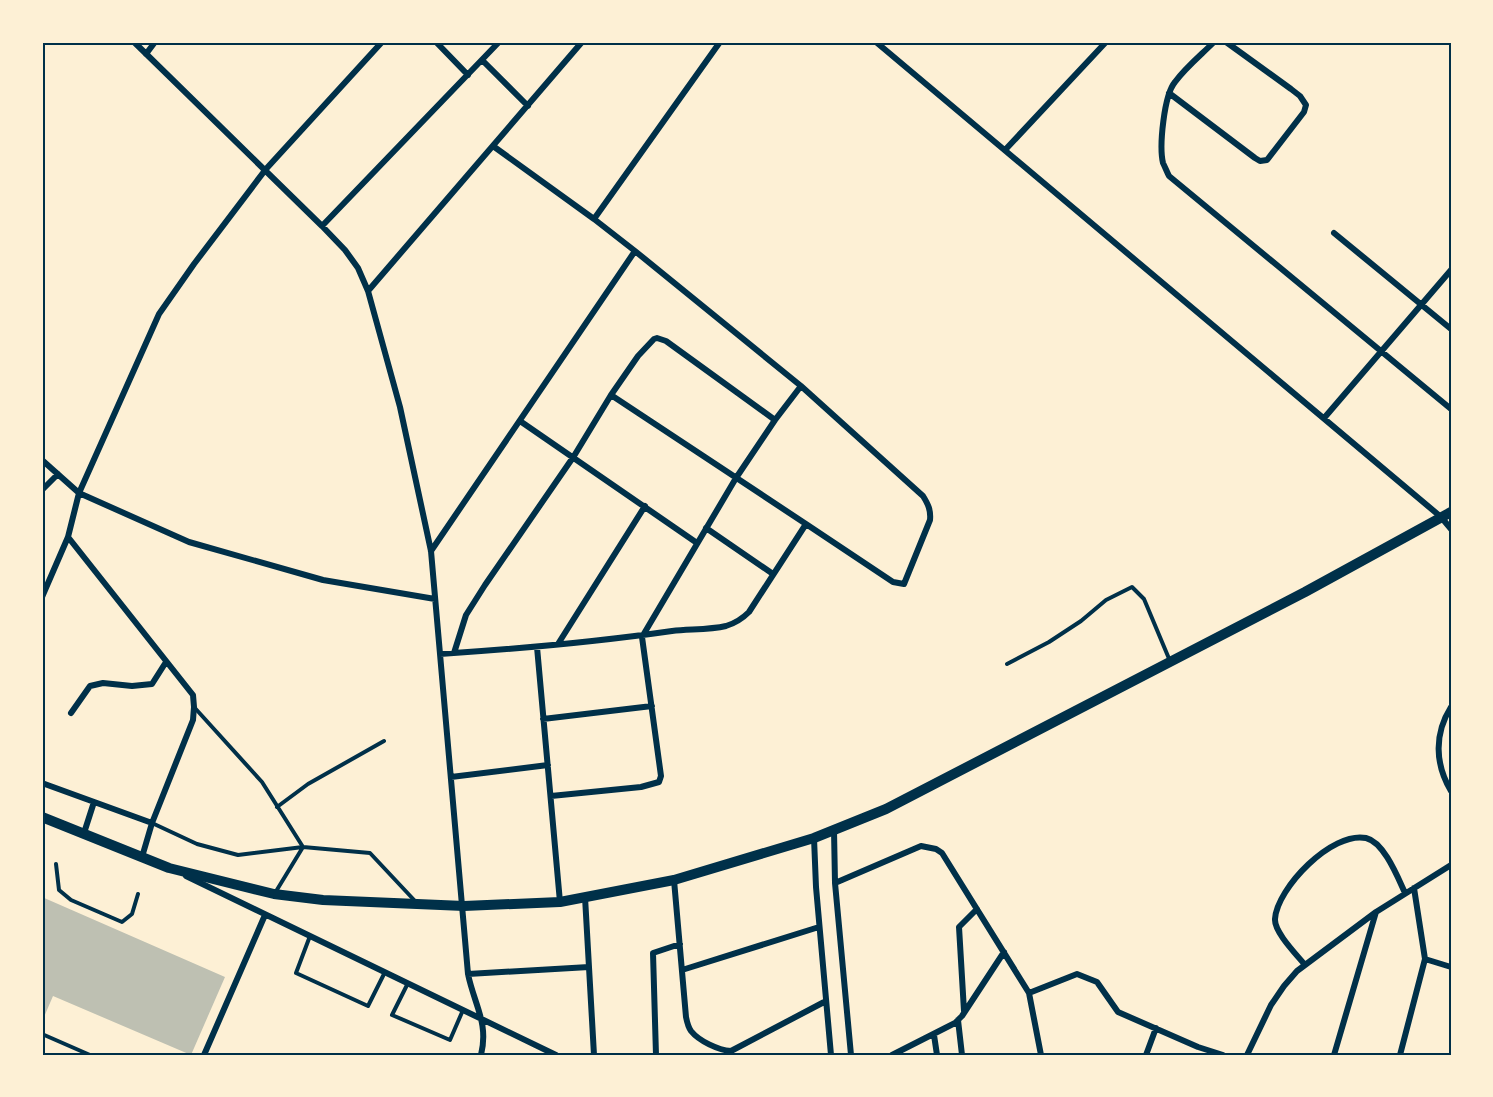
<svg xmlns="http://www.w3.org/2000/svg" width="1493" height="1097" viewBox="0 0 1493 1097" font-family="'Varela Round',sans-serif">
  <rect width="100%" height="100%" fill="#fdf0d5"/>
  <path fill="#bec0b2" d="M42 897 225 977 191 1055 53 996 44 1017 42 1016Z"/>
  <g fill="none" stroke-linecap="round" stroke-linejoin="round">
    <path stroke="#003049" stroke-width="4" d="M1007 664 1049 642 1081 621 1106 600 1132 587 1144 599 1170 661
      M277 807 308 784 384 741
      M152 823 197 844 238 855 303 847 262 782 194 707
      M56 864 59 890 71 900 122 922 132 914 138 894
      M275 893 303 847 370 853 415 901
      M310 936 296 973 368 1006 385 972
      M408 983 392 1015 450 1040 463 1010
      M42 1034 90 1055"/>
    <path stroke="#003049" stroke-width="6" d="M134 42 322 226 345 250 358 268 368 291 400 407 431 551 468 974C474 1004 489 1023 481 1055
      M436 42 468 75
      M876 42 1441 517 1451 529
      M1214 42C1201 55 1186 67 1175 82 1164 95 1159 146 1163 163 1165 167 1167 172 1169 176L1451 409
      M146 54 155 42
      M482 60 528 106
      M1169 93 1255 158 1260 161 1267 160 1304 112 1306 105 1300 96 1291 89 1226 42
      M493 146 594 219
      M1005 150 1106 42
      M322 226 499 42
      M1334 233 1451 329
      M635 251 594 219 720 42
      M368 291 582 42
      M611 395 806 524
      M1325 417 1451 270
      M520 421 697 543
      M42 460 79 493 189 542 323 580 435 599
      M42 490 58 474
      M706 528 773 574
      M68 537 193 695 194 707 193 720 152 823 142 857
      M431 551 635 251 801 386 923 496C928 504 931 510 930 520L904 584 893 582 806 524 749 612C742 619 736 623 726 626 709 630 690 629 672 631 595 642 517 649 440 654
      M42 597 68 537 79 493 159 314 194 264 266 169 382 42
      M558 644 645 506
      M537 647 560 902
      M454 653 466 615 485 585 574 456 611 395 638 356 654 339 657 338 666 341 775 420
      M1451 707C1434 734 1435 764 1451 791
      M71 713 90 686 103 683 132 686 152 684 166 662
      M543 719 652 706
      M451 777 548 765
      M42 783 152 823
      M551 796 641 787 659 782 661 776 642 637 736 478 775 420 801 386
      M834 830 835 883
      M84 833 94 802
      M814 838 816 887 831 1055
      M186 876 556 1055
      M674 880 686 1017C687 1022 688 1027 691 1031 699 1041 718 1050 731 1051L826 1001
      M585 897 594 1055
      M1425 959 1451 967
      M1305 965C1297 955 1274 932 1275 919 1277 888 1332 831 1366 838 1384 842 1398 878 1405 893
      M682 970 819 927
      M468 974 589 967
      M1029 993 1077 974 1097 982 1118 1012 1198 1047 1223 1055
      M964 1011 959 927 977 909
      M958 1020 962 1055
      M934 1035 937 1055
      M204 1055 265 915
      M656 1055 653 953 680 944
      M851 1055 835 883 921 846 936 849 942 853 1029 993 1041 1055
      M892 1055 955 1023 962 1016 1004 952
      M1146 1055 1156 1028
      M1247 1055 1271 1005 1284 986 1297 971 1376 912 1451 865
      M1334 1055 1376 912
      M1400 1055 1425 959 1414 888"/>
    <path stroke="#003049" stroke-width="10" d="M42 817 169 868 274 894 323 900 464 906 560 902 674 880 814 838 886 809 1305 592 1451 512"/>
  </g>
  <rect width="1493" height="1097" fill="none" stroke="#fdf0d5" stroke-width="87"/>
  <rect x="44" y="44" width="1406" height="1010" fill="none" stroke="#003049" stroke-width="2"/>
</svg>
